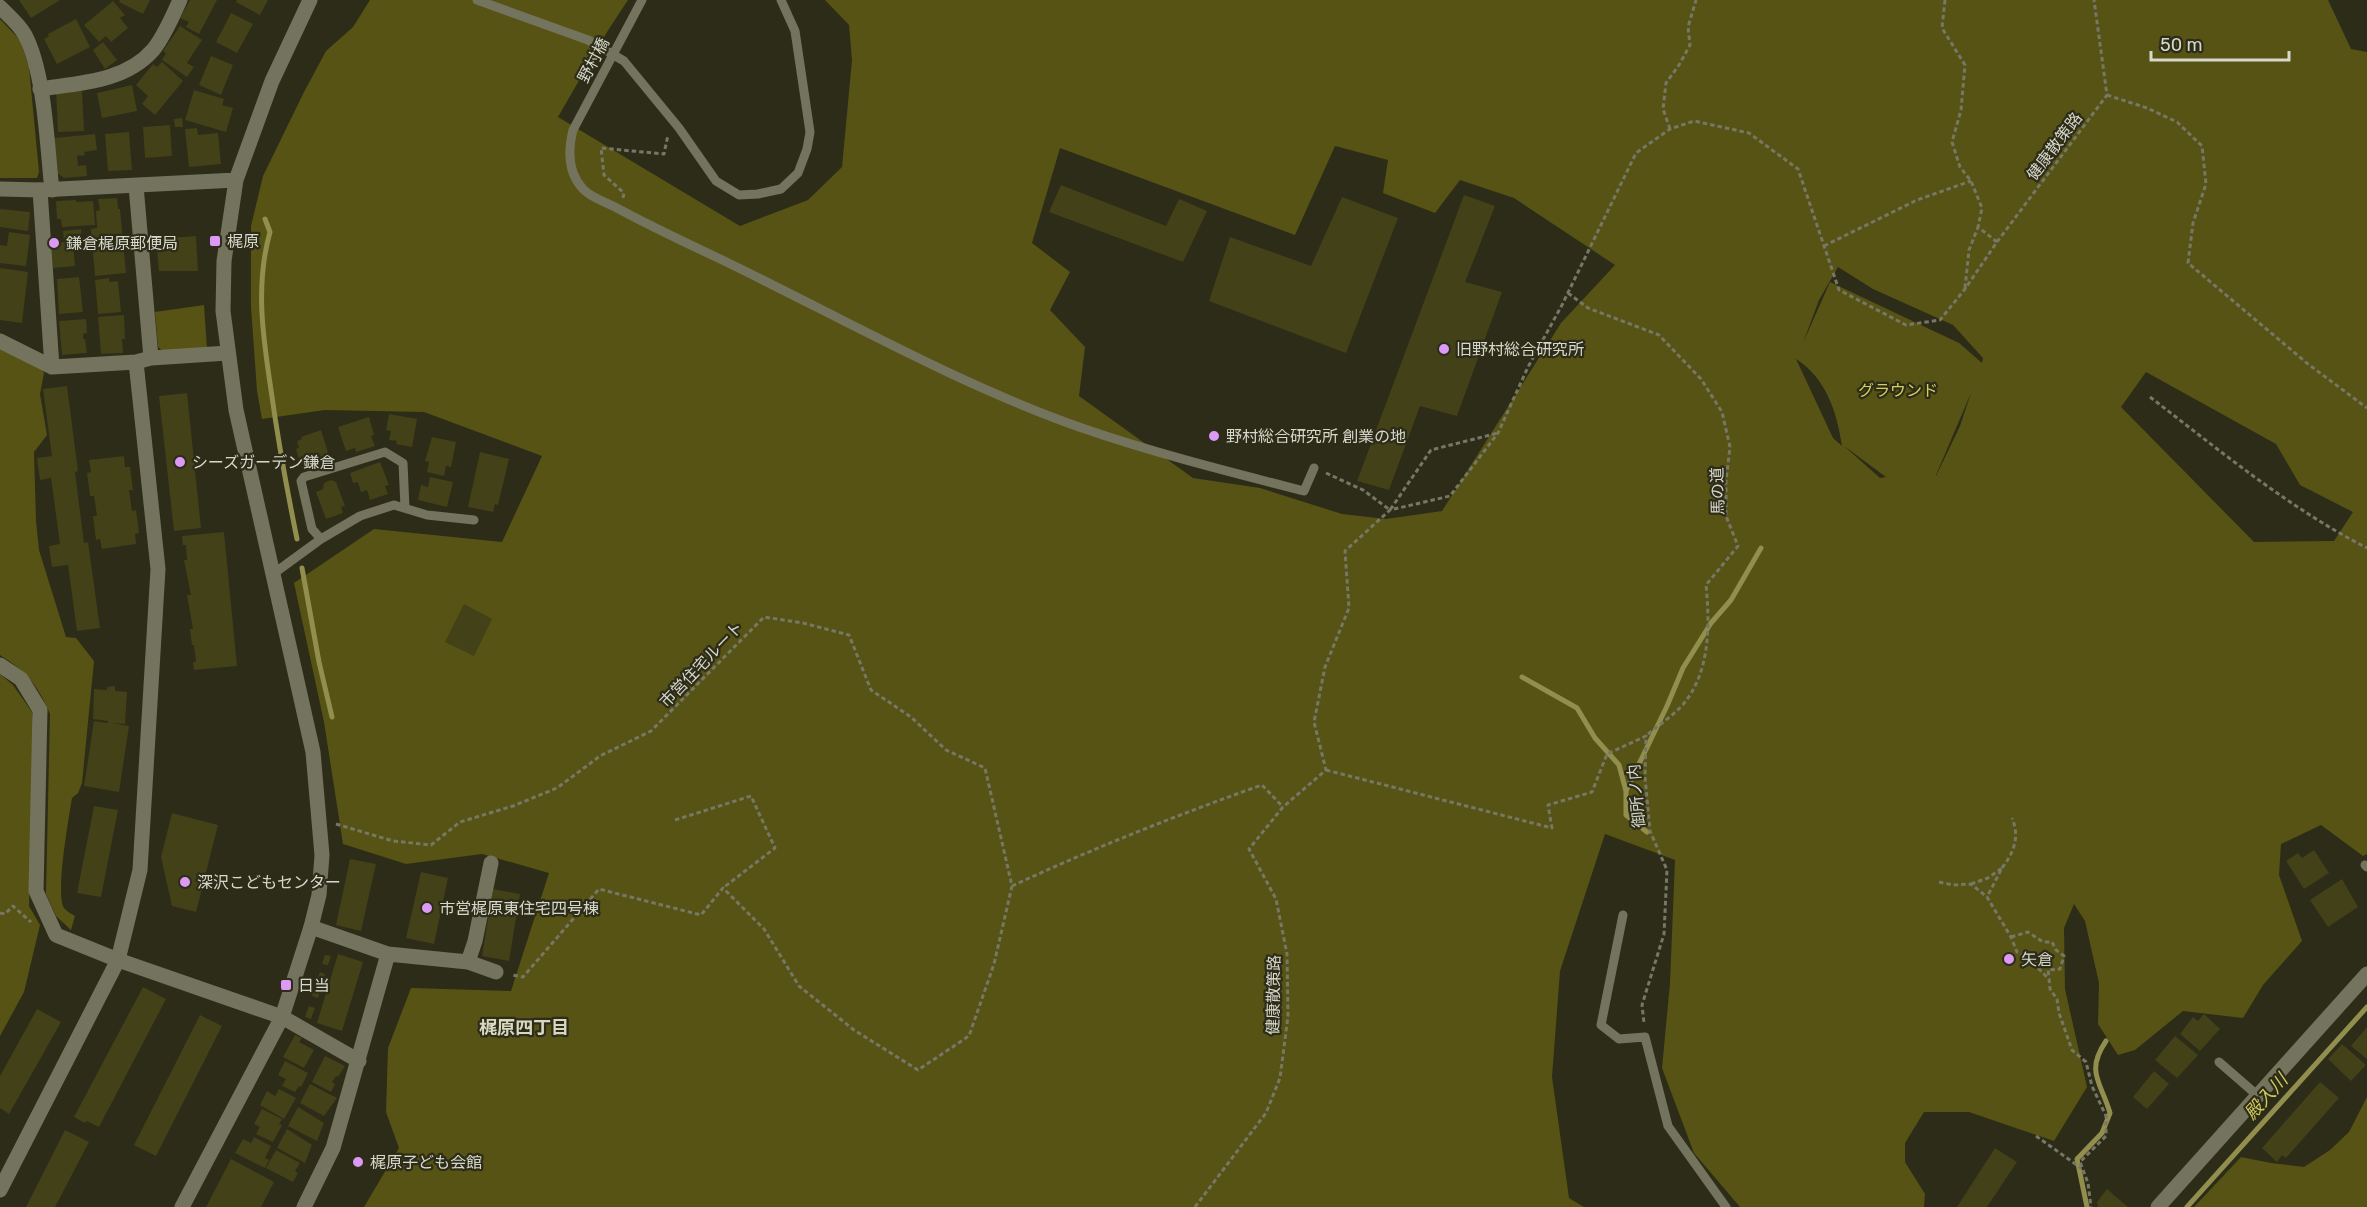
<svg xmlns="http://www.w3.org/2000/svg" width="2367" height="1207" viewBox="0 0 2367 1207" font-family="Rubik,'Noto Sans JP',sans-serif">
  <rect width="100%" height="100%" fill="#2c2c18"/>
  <path fill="#565314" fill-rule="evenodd" d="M370 0H628L607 32 558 117 740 226 808 200 842 167 852 60 849 25 825 0H2328L2351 49 2367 52V854L2363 856 2321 825 2281 844 2279 875 2302 941 2263 985 2243 1018 2183 1011 2135 1050 2118 1055 2098 1024 2099 983 2085 921 2074 904 2064 928 2065 989 2087 1087 2054 1141 1969 1112H1924L1905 1143V1162L1925 1194 1924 1207H1740L1694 1153 1662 1068 1670 983 1675 860 1605 834 1560 971 1552 1077 1569 1198 1584 1207H364L399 1148 386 1112 388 1048 411 988 511 991 549 873 482 854 406 864 343 844 324 722 294 583 374 529 502 542 542 456 424 412 325 410 262 419 257 391 251 307V226L263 176 304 92 326 51 353 27ZM1335 146 1388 160 1383 193 1435 213 1460 180 1514 198 1615 265 1561 323 1442 511 1386 519 1342 514 1260 488 1193 478 1079 396 1085 347 1050 310 1070 272 1032 243 1060 148 1295 235ZM1838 267 1873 289 1953 325 1983 358 1982 363 1959 343 1830 282 1803 343 1819 300ZM1796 359C1826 378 1837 412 1842 446L1833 438ZM2146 372 2276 444 2300 485 2353 512 2334 541 2254 542 2121 407ZM1971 393 1960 426 1936 476V475ZM1844 446 1886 477 1880 478Z
    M0 19 20 40 29 67 39 172 37 178H0Z
    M204 305 207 349 164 352 158 347 155 312Z
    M0 349 41 368 44 373 40 394 47 435 34 452 36 521 39 550 66 637 76 638 94 661 82 783 78 793 72 798C69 817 55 894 64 908 66 911 72 914 75 916L71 930 56 916 46 894 50 714C37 684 27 672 0 655Z
    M0 674 13 685 32 712 34 734 29 906 40 925 24 992 0 1036Z
    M2367 1097V1207H2194L2241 1157 2271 1163 2304 1167 2330 1150 2349 1132Z"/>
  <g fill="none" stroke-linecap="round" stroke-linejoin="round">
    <path stroke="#918e4e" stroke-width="5" d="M265 219 270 232C255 285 263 337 271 390 278 440 287 490 297 539
      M302 568 319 662 332 717
      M1522 677 1577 708 1595 738 1619 765 1626 791V815L1647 832
      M1626 791 1667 706 1683 668 1711 623 1731 600 1761 548
      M2087 1207 2077 1159 2102 1133 2110 1113C2101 1082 2085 1072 2106 1041
      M2187 1207 2367 1007"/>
  </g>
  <path fill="#434117" d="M19 0H60L31 18Z
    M120 0H150L143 14 119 2Z
    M190 0H217L199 34 186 27 189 22 180 18Z
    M237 0H268L260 15 236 2Z
    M113 1 125 15 120 18 128 28 111 42 106 36 99 42 84 25Z
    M231 13 253 24 237 53 216 42Z
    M76 19 90 47 57 64 44 39 49 36 48 34Z
    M180 26 202 40 187 63 194 67 187 77 162 60 166 53 163 51Z
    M103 42 117 60 105 69 93 50Z
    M211 56 233 65 221 95 199 85Z
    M162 62 183 81 155 115 142 104 148 96 136 85 153 64 157 67Z
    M132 85 137 111 102 118 97 93Z
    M82 90 84 131 58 132 56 91Z
    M194 90 224 99 222 105 233 108 226 132 185 120Z
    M182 118 183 127H175L174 119Z
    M170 125 172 156 145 158 143 127Z
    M197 128 198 135 218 133 221 164 189 167 185 129Z
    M129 132 132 170 108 171 105 134Z
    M95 134 97 150 84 152 85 155 77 156 78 166 86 165 87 176 64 178 57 173 54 138Z
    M1061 185 1166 226 1179 199 1207 211 1183 262 1049 212Z
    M1464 195 1495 206 1465 282 1502 292 1457 416 1420 406 1389 490 1357 481Z
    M1342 197 1398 218 1346 353 1209 301 1230 237 1311 266Z
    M117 198 118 209H120L126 273 95 276 91 229 97 228 96 211 100 210 98 199Z
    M76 200V202L93 201 95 225 62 227 61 219H57L56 201Z
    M0 209 30 212 28 231 0 227Z
    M81 229 82 239 73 240 75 266 53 268 51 243 64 242 63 231Z
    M9 232 30 235 26 266 0 263V245L7 246Z
    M196 236 198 271H159L156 239Z
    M0 268 28 272 22 323 0 320Z
    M79 277 83 312 59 314 57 279Z
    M109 278V282L118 281 121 312 98 314 95 280Z
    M124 315 125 339H122L123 353 101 354 98 317Z
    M86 319 87 333 83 334V339H85L87 353 62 355 59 321Z
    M67 386 78 471 75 472 84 543 88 542 100 628 77 631 68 565 52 567 49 546 60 544 51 478 40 480 37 458 52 456 43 389Z
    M187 393 201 528 174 531 159 396Z
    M389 414 417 419 412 447 396 444 397 441 389 440 391 431 386 430Z
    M369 417 374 435 371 436 375 446 356 452 355 448 346 451 338 427Z
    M321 430 330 459 310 466 308 460 300 463 296 449 299 448 297 441 302 439 301 437Z
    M432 437 456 442 451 467 446 466 444 476 427 472 429 462 425 461Z
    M480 452 509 459 498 505 495 504 493 512 468 507Z
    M124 456 125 467H130L133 490H129L132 511 136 510 139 533 135 534 136 544 102 549 100 539 96 540 93 516H97L94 496H90L87 473 91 472 89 460Z
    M380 462 389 485 385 486 388 494 370 500 367 490 361 492 358 482 353 483 350 473Z
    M430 477 453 482 447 507 418 500 421 485 428 487Z
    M331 480 336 482 345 506 341 507 343 513 326 519 316 492 323 489 324 483Z
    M224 532 237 666 194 670 193 662H196L194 645H192L190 629H193L187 595H191L184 560H187L186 545H183L182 536Z
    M464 604 492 619 474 656 445 642Z
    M115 686V691L127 692 125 724 112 723 129 726 119 792 84 786 94 721 108 723V721L93 719 94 689 107 690V687Z
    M94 806 118 810 101 897 77 893Z
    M172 813 218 825 196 912 172 906 161 857Z
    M2314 850 2329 873 2304 889 2286 861 2298 853 2302 858Z
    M350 859 376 864 361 931 336 925Z
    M421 872 448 878 434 944 406 938Z
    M2342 879 2358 907 2328 927 2310 900Z
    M493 889 520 894 509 961 482 956Z
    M338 954 363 962 342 1031 317 1023Z
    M325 955 331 956 328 965 322 964Z
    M320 972 325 974 318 998 312 996Z
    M143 987 166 999 99 1127 87 1121 85 1123 74 1117Z
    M309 1006 315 1008 311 1019 305 1017Z
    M37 1009 61 1022 9 1114 0 1108V1076Z
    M2204 1014 2220 1029 2200 1051 2180 1034 2193 1017 2198 1021Z
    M200 1015 222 1026 156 1156 134 1145Z
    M2367 1027V1059L2351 1046Z
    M295 1035 302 1038 299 1042 314 1050 304 1068 283 1057Z
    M2175 1036 2198 1055 2177 1078 2155 1060Z
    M2342 1044 2366 1065 2351 1081 2328 1059Z
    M325 1056 345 1066 338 1077 336 1076 332 1082 335 1084 331 1092 312 1082Z
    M285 1061 308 1073 301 1087 299 1086 295 1092 282 1086 286 1079 278 1075Z
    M2154 1071 2169 1084 2147 1109 2133 1097Z
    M2320 1082 2339 1098 2286 1158 2282 1155 2277 1162 2262 1148Z
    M310 1084 337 1098 324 1116 300 1103Z
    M279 1089 296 1098 284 1119 260 1105 267 1091 275 1096Z
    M298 1107 324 1123 317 1141 288 1126Z
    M262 1109 282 1119 279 1124 282 1125 273 1142 256 1134 260 1127 254 1124Z
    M287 1129 312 1145 305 1163 277 1148Z
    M65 1130 89 1142 55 1207H26Z
    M254 1137 271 1146 265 1158 269 1160 265 1168 235 1153 243 1139 251 1143Z
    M1995 1148 2017 1162 1987 1207H1957Z
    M276 1150 300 1163 295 1171 298 1173 293 1182 266 1168Z
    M231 1159 274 1182 261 1207H206Z
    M2107 1189 2128 1207H2098L2097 1202Z"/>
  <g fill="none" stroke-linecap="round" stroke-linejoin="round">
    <path stroke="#776" stroke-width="3" stroke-dasharray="4.5 3" stroke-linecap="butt" d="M1945 0 1942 28 1965 65 1961 110 1952 142 1960 167 1971 181 1982 208 1978 227 1997 242
      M2107 95 2147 108 2177 122 2202 146 2206 184 2193 223 2188 263 2308 364 2367 408
      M1670 129 1663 109 1666 83 1679 65 1690 45 1688 27 1696 0
      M623 198 624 193 604 175 601 148 664 154 668 135
      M1824 246 1917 200 1971 181
      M1965 288 1969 250 1978 227
      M1568 293 1588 308 1659 335 1701 379 1722 412 1730 447 1726 481V516L1738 546 1706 585C1710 625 1710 670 1685 702 1675 715 1658 725 1646 736
      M2150 397C2219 450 2289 508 2367 548
      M1326 473 1363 490 1390 510 1431 450 1498 433
      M1326 770 1552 828 1548 805 1592 792 1607 754 1646 736 1645 777 1650 831 1667 870 1664 934 1642 1005 1644 1023
      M675 820 751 796 775 848 723 888
      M336 824 393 841 431 845 460 822 513 806 557 788 600 756 651 731 764 617 803 623 849 635 871 690 911 717 946 750 985 768 1012 886 994 964 969 1036 918 1070 854 1030 799 986 764 929 723 888 701 915 599 889 523 977 512 975
      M2002 868C2014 852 2020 837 2012 818
      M1939 882 1953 885 1971 884 1987 897 2011 937 2017 952 2031 961 2049 979 2050 989 2057 999 2059 1013 2072 1050 2086 1062 2092 1086 2106 1116V1136L2080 1162 2088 1183 2091 1207
      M1971 884 1988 878 2002 868 1987 897
      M1012 886C1094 848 1177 815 1262 785L1283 807
      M0 913 5 914 13 906 31 922
      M2011 937 2028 932 2043 942H2052L2056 950 2064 956 2060 969 2048 970 2049 977
      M2036 1136 2081 1168
      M1195 1207 1266 1113 1280 1078 1288 1016 1287 954 1276 899 1249 849 1283 807 1326 770 1314 722 1325 667 1349 608 1345 551 1390 510 1450 496 1498 433 1528 367 1562 305 1636 153 1670 129 1694 121 1749 133 1798 169 1839 290 1906 325 1940 320 1965 289 1997 242 2107 95 2094 0"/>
    <path stroke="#74745e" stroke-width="9" d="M477 0 588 40 624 61 679 128 716 181 739 195 758 194 781 189 798 173 807 149 810 132 795 31 781 0
      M642 0 573 130C568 150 568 173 583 189 590 197 605 202 615 207 648 225 682 241 716 257 837 315 954 383 1082 428 1154 453 1230 472 1304 491L1314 468
      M321 539 312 529 301 481 304 477 385 452 403 463 405 508
      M273 574 321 539 360 516 394 505 427 515 474 520
      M2365 865 2367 867
      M1623 915 1601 1025 1619 1039 1645 1037 1668 1126 1726 1207
      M2219 1062 2257 1095"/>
    <path stroke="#74745e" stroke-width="15" d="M0 7C8 15 19 24 25 35 45 73 47 146 52 190
      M40 89C79 83 125 82 153 50 165 35 172 17 180 0
      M136 186 151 358
      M40 190 52 367
      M0 341 52 367 136 362 151 358 228 353
      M311 927 388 954 468 962 496 972
      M468 962 475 941 491 863
      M282 1017 359 1061
      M0 1190 118 960 140 870 158 569 136 362
      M304 1207 333 1148 388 954"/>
    <path stroke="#74745e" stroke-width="15" d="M0 189 40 190 236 180
      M0 665 21 679 40 710 36 891 56 935 118 960 282 1017
      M182 1207 282 1017 311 927 319 895 322 855 313 752 236 410 223 311 224 261 236 180 272 81 310 0
      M2158 1207 2367 974"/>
  </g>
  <g fill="#dc99f5" stroke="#2c2c18" stroke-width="2">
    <rect x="209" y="235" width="12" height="12" rx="3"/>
    <circle cx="54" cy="243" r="6"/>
    <circle cx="1444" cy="349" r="6"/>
    <circle cx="1214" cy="436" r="6"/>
    <circle cx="180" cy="462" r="6"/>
    <circle cx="185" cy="882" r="6"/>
    <circle cx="427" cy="908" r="6"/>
    <circle cx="2009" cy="959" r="6"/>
    <rect x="280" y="979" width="12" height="12" rx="3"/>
    <circle cx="358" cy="1162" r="6"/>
  </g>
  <g text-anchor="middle" stroke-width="4.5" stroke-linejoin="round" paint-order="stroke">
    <g font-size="16" fill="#d7d7cb" stroke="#2c2c18">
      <text transform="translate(593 60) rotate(-62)" y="6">野村橋</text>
      <text transform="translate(2054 146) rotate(-53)" y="6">健康散策路</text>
      <text transform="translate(1717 491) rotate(-91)" y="6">馬の道</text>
      <text transform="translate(701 664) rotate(-46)" y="6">市営住宅ルート</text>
      <text transform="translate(1636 796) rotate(-95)" y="6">御所ノ内</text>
      <text transform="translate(1273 995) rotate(-89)" y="6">健康散策路</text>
    </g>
    <g font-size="16" fill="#d7d7cb" stroke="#2c2c18" text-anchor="start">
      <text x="227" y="247">梶原</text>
      <text x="66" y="249">鎌倉梶原郵便局</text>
      <text x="1456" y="355">旧野村総合研究所</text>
      <text x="1226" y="442">野村総合研究所 創業の地</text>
      <text x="192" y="468">シーズガーデン鎌倉</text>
      <text x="197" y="888">深沢こどもセンター</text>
      <text x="439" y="914">市営梶原東住宅四号棟</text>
      <text x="2021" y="965">矢倉</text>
      <text x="298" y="991">日当</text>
      <text x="370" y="1168">梶原子ども会館</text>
    </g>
    <g font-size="16" fill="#d4cf60" stroke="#2c2c18">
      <text x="1898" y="396">グラウンド</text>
    </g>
    <g font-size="18" font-weight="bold" fill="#d8d8c0" stroke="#2c2c18">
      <text x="524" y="1034">梶原四丁目</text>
    </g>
    <g font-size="18" font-style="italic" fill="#d0cb5c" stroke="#2c2c18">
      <text transform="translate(2266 1097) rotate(-48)" y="6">殿入川</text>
    </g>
  </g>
  <path d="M2151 51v9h138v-9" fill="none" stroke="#d7d7cb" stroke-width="3"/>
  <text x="2160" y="51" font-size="18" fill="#d7d7cb" stroke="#2c2c18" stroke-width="4.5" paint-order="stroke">50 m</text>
</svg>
